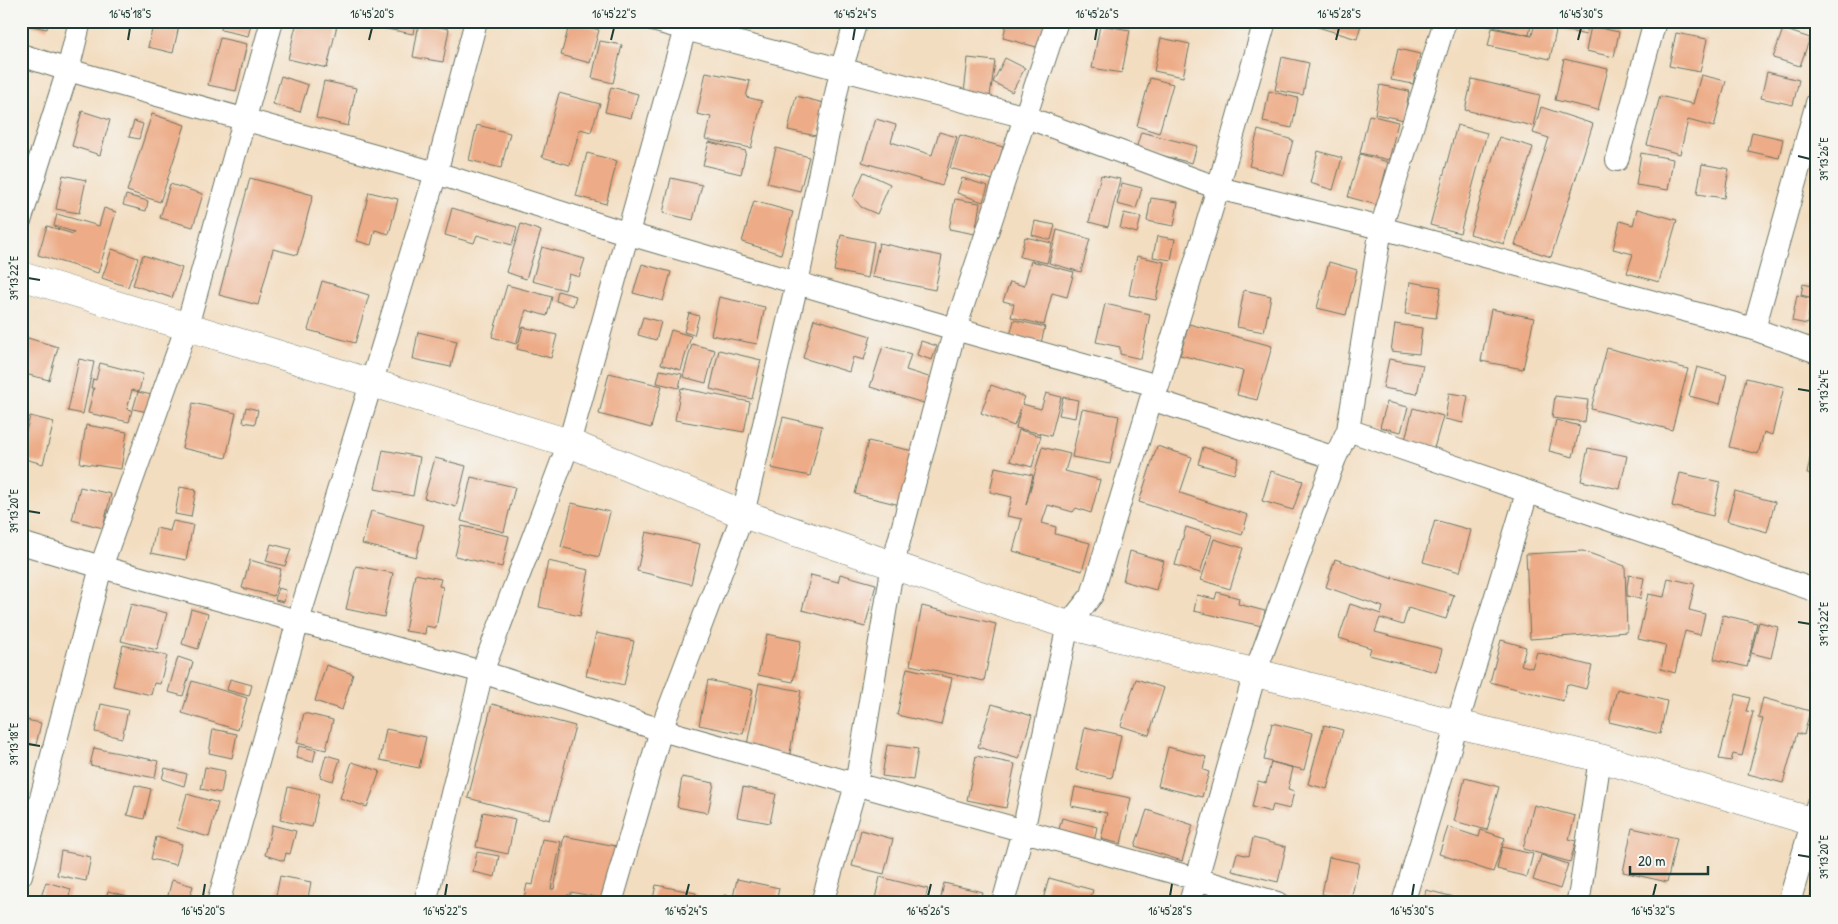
<svg xmlns="http://www.w3.org/2000/svg" width="1838" height="924" viewBox="0 0 1838 924" font-family="'Patrick Hand',sans-serif">
  <rect width="100%" height="100%" fill="#f6f6f2"/>
  <filter id="ink" filterUnits="userSpaceOnUse"><feTurbulence type="fractalNoise" baseFrequency=".02" numOctaves="2"/><feDisplacementMap in="SourceGraphic" scale="10" xChannelSelector="R" yChannelSelector="G"/><feConvolveMatrix kernelMatrix="1 2 1 2 8 2 1 2 1" color-interpolation-filters="sRGB"/></filter>
  <filter id="wash" filterUnits="userSpaceOnUse"><feTurbulence type="fractalNoise" baseFrequency=".0096" numOctaves="4" result="noise"/><feDisplacementMap in="SourceGraphic" scale="20" xChannelSelector="R" yChannelSelector="G"/><feGaussianBlur stdDeviation="1.12" result="paint"/><feColorMatrix in="noise" values="0 0 0 0 0 0 0 0 0 0 0 0 0 0 0 0 0 1.4 0 .05"/><feComposite in="paint" operator="in"/></filter>
  <g filter="url(#wash)">
    <rect width="100%" height="100%" fill="#f3ddc0"/>
    <g id="blocks">
      <path fill="#edac87" d="M21 21H48L47 29 21 24Z
        M154 21H180L173 53 148 47Z
        M223 21H252L248 36 221 30Z
        M297 21H338L327 68 288 59Z
        M378 21H415L413 34 376 27Z
        M1007 21H1052L1044 49 1003 38Z
        M1203 21H1235L1234 28Z
        M1298 21H1362L1357 39Z
        M1484 21H1532L1529 35 1484 25Z
        M1535 21H1558L1550 59 1488 46 1492 28 1532 36Z
        M1561 21H1589L1586 35 1560 29Z
        M570 22 599 30 590 63 561 55Z
        M419 23 449 29 443 62 413 57Z
        M1100 25 1130 30 1122 73 1092 68Z
        M1591 26 1619 32 1614 57 1586 51Z
        M1783 29 1810 38 1800 66 1773 58Z
        M1676 33 1707 39 1700 72 1669 66Z
        M220 38 247 44 236 91 208 85Z
        M1161 38 1190 44 1183 77 1154 71Z
        M600 41 622 45 613 83 592 78Z
        M1398 49 1420 54 1413 84 1391 80Z
        M1282 57 1309 63 1303 95 1275 90Z
        M968 58 995 61 990 96 964 93Z
        M1005 58 1025 68 1012 92 993 82Z
        M1564 59 1608 69 1598 110 1555 100Z
        M706 72 750 81 746 97 762 101 751 148 705 139 711 117 697 114Z
        M1767 72 1799 80 1793 105 1761 98Z
        M1701 75 1726 81 1714 127 1688 120 1680 154 1647 145 1660 96 1693 104Z
        M281 76 308 85 300 112 273 104Z
        M1150 78 1173 84 1159 133 1137 126Z
        M1472 79 1540 95 1533 126 1465 110Z
        M324 81 356 88 348 126 316 118Z
        M1380 85 1409 91 1404 120 1375 114Z
        M611 87 638 94 631 118 605 112Z
        M1269 91 1298 98 1292 128 1263 122Z
        M559 93 600 104 591 132 580 129 570 165 542 157Z
        M796 96 824 103 816 136 788 130Z
        M1541 107 1593 124 1551 257 1515 245 1549 138 1533 133Z
        M82 111 110 120 100 155 72 146Z
        M152 114 185 125 160 202 127 191Z
        M1369 115 1398 122 1389 160 1360 153Z
        M876 119 896 125 891 142 932 155 939 132 957 137 942 186 862 162Z
        M134 121 143 124 139 139 129 137Z
        M477 125 510 133 501 168 469 160Z
        M1457 125 1487 133 1460 233 1430 225Z
        M1258 130 1293 140 1284 175 1249 166Z
        M1141 132 1197 146 1192 163 1136 149Z
        M1752 132 1783 139 1779 158 1748 151Z
        M960 135 1003 147 993 180 950 168Z
        M1499 137 1533 147 1504 244 1470 234Z
        M709 142 746 151 741 174 703 165Z
        M776 148 809 157 800 191 767 183Z
        M1318 151 1342 158 1333 190 1310 183Z
        M587 153 617 161 606 204 576 196Z
        M1641 153 1673 159 1668 190 1636 185Z
        M1360 154 1388 162 1377 205 1348 197Z
        M1702 164 1729 169 1724 198 1697 194Z
        M864 172 890 184 877 214 861 207 853 197Z
        M63 175 86 180 79 213 56 209Z
        M1101 175 1120 179 1108 227 1089 222Z
        M250 178 313 195 297 255 273 249 258 305 219 295Z
        M671 178 702 185 693 220 663 213Z
        M962 178 988 186 983 202 957 193Z
        M1122 183 1142 188 1136 209 1117 204Z
        M170 184 203 194 193 227 160 218Z
        M369 192 398 199 389 234 375 230 371 245 357 241Z
        M126 195 148 201 146 211 123 205Z
        M1151 198 1178 202 1174 226 1147 221Z
        M955 199 980 203 975 234 949 229Z
        M754 201 793 212 781 254 742 242Z
        M104 208 116 212 98 273 38 255 47 226 73 234 74 232 54 226 57 214 99 226Z
        M452 208 517 227 512 245 477 235 474 243 445 235Z
        M1637 209 1677 220 1659 282 1627 273 1633 254 1613 249 1620 221 1633 225Z
        M1124 213 1141 217 1137 233 1120 228Z
        M1035 221 1055 225 1051 240 1032 235Z
        M521 224 541 231 526 279 506 272Z
        M1057 230 1090 239 1081 272 1049 263Z
        M841 235 874 242 868 278 834 271Z
        M1157 236 1175 239 1171 260 1153 257Z
        M1025 237 1052 243 1047 263 1020 257Z
        M879 243 942 256 935 290 872 277Z
        M542 247 585 259 579 277 569 274 565 290 532 281Z
        M112 249 138 258 128 287 102 278Z
        M143 255 182 268 172 298 133 285Z
        M1137 256 1164 262 1156 300 1129 295Z
        M1031 261 1074 272 1067 297 1052 293 1044 325 1011 317 1014 304 1003 301 1010 282 1024 286Z
        M1329 262 1357 270 1346 315 1317 308Z
        M642 264 671 272 663 301 633 293Z
        M322 281 369 295 355 343 308 330Z
        M1410 282 1441 287 1436 318 1405 314Z
        M1803 284 1817 287V299L1801 295Z
        M507 285 552 297 547 316 526 310 516 344 492 337Z
        M1244 290 1271 296 1264 332 1237 327Z
        M558 291 576 296 573 306 556 301Z
        M1797 295 1812 299 1807 324 1792 321Z
        M719 297 765 307 757 344 711 335Z
        M1105 304 1150 314 1141 359 1120 354V347L1096 342Z
        M1491 309 1534 318 1523 369 1481 361Z
        M689 313 699 316 694 335 684 332Z
        M643 317 661 322 656 340 638 335Z
        M1816 318H1817V342L1810 340Z
        M814 319 871 336 864 360 853 357 849 372 803 358Z
        M1014 320 1045 327 1041 343 1010 336Z
        M1189 324 1272 346 1257 400 1237 395 1243 371 1180 355Z
        M1395 324 1422 328 1419 354 1391 351Z
        M523 327 557 335 551 358 517 349Z
        M671 330 691 336 681 370 661 364Z
        M418 332 457 341 451 367 413 359Z
        M21 336 58 347 49 380 21 373Z
        M921 341 937 346 932 360 917 355Z
        M692 344 715 350 706 383 683 377Z
        M883 346 911 354 906 370 935 379 927 404 870 387Z
        M1607 348 1688 369 1672 430 1591 409Z
        M719 350 761 360 752 399 710 389Z
        M79 359 94 362 83 414 68 411Z
        M1389 359 1423 365 1417 394 1383 388Z
        M100 363 143 374 139 392 132 390 127 409 132 410 129 422 88 413 94 388H91L93 379 96 380Z
        M1697 367 1727 375 1720 404 1689 396Z
        M660 370 682 374 679 388 657 383Z
        M609 373 662 386 651 428 599 414Z
        M1746 378 1784 387 1772 435 1764 432 1758 454 1729 447Z
        M991 385 1025 397 1022 404 1041 409 1046 393 1061 397 1051 436 1016 428 1021 407 1014 426 981 413Z
        M681 388 750 402 744 432 675 420Z
        M138 392 152 395 148 412 133 409Z
        M1449 393 1468 396 1463 423 1445 419Z
        M1555 396 1588 400 1585 422 1552 418Z
        M1063 397 1078 400 1075 418 1059 415Z
        M1387 402 1408 407 1401 432 1380 427Z
        M193 403 236 413 226 458 182 448Z
        M246 407 258 410 255 424 243 422Z
        M1413 408 1443 416 1433 452 1404 444Z
        M1082 409 1119 416 1110 464 1072 457Z
        M30 416 54 422 43 464 21 458V434L25 435Z
        M783 417 822 426 810 476 771 468Z
        M1556 420 1580 426 1573 457 1549 451Z
        M86 425 127 432 121 469 80 463Z
        M1019 430 1041 436 1032 467 1010 461Z
        M868 441 913 451 900 505 855 494Z
        M1157 446 1192 457 1180 493 1248 515 1242 535 1139 502Z
        M1042 447 1070 454 1065 471 1100 480 1091 513 1076 508 1073 512 1048 505 1042 523 1056 527 1055 534 1090 543 1082 571 1013 551 1022 519 1007 516 1012 497 990 492 995 467 1033 475 1026 505Z
        M1203 447 1239 458 1234 474 1198 464Z
        M1588 448 1627 456 1620 489 1581 481Z
        M1812 449 1817 450V476L1807 474Z
        M383 450 420 457 413 496 375 489Z
        M435 458 466 466 456 507 424 498Z
        M1271 471 1303 481 1293 510 1262 501Z
        M1680 473 1720 482 1713 516 1672 506Z
        M471 477 515 487 504 532 461 521Z
        M80 487 111 494 103 528 72 520Z
        M180 487 196 490 191 517 175 514Z
        M1735 491 1775 502 1767 532 1727 521Z
        M572 503 610 512 599 557 561 547Z
        M371 511 424 525 416 557 362 544Z
        M1435 520 1471 530 1460 572 1423 562Z
        M173 521 193 525 186 560 151 553 156 528 170 531Z
        M462 526 509 536 502 567 455 556Z
        M1186 527 1212 535 1200 573 1175 565Z
        M646 532 700 544 691 584 637 571Z
        M1214 539 1243 548 1230 589 1201 580Z
        M271 544 291 549 285 566 266 561Z
        M1130 551 1164 561 1156 590 1123 581Z
        M1583 551 1625 566 1627 632 1530 639 1526 554Z
        M1335 559 1393 579 1392 577 1454 595 1446 619 1408 608 1403 625 1380 618 1375 632 1442 649 1436 672 1369 655 1371 648 1339 638 1350 604 1381 614 1383 607 1326 587Z
        M250 560 281 569 274 596 242 588Z
        M548 561 589 570 580 616 539 607Z
        M356 566 393 573 384 617 346 609Z
        M415 574 441 579 439 586 443 587 436 628 426 626 425 634 405 631Z
        M840 574 876 584 865 627 802 610 811 575 838 582Z
        M1629 575 1644 578 1640 599 1627 596V586Z
        M1668 578 1695 584 1689 610 1705 614 1700 635 1685 631 1675 673 1661 669 1666 645 1638 639 1648 594 1664 597Z
        M278 588 286 590 284 602 275 600Z
        M1217 592 1239 598 1238 604 1265 611 1262 626 1194 611 1197 595 1215 599Z
        M131 604 167 613 157 650 121 641Z
        M922 606 996 624 984 681 910 665Z
        M191 609 208 614 198 649 182 644Z
        M1723 615 1757 623 1747 667 1714 659Z
        M1759 622 1778 627 1771 658 1751 653Z
        M596 633 634 641 624 685 586 676Z
        M767 634 801 641 793 682 758 675Z
        M1501 640 1526 647 1521 665 1532 668 1537 652 1592 666 1586 689 1567 684 1563 701 1490 682Z
        M123 645 167 656 160 684 154 683 151 695 113 686Z
        M178 657 193 662 183 696 168 692Z
        M326 665 353 674 342 710 315 701Z
        M907 668 952 678 941 725 897 715Z
        M230 679 252 685 249 696 227 690Z
        M1136 679 1164 688 1149 735 1121 726Z
        M708 680 753 690 743 734 699 725Z
        M192 681 247 698 238 730 182 713Z
        M759 683 801 691 789 758 746 750Z
        M1617 689 1667 701 1660 734 1609 722Z
        M1736 694 1750 698 1746 711 1753 712 1742 756 1733 754 1731 761 1719 759Z
        M1763 698 1810 711 1804 735 1797 733 1783 783 1748 774 1763 719 1758 718Z
        M101 704 128 710 122 738 95 732Z
        M492 704 575 726 550 820 468 798Z
        M992 704 1032 716 1019 759 978 747Z
        M304 713 333 720 326 750 297 743Z
        M21 719 41 723 36 745 28 743 26 754 21 753Z
        M1272 723 1313 733 1304 770 1264 760Z
        M1324 725 1343 730 1327 789 1308 784Z
        M1085 727 1121 735 1112 778 1076 770Z
        M213 729 237 734 232 758 209 753Z
        M386 729 426 737 419 768 380 760Z
        M887 745 918 749 913 780 882 776Z
        M299 746 316 750 313 762 296 758Z
        M1168 747 1206 757 1203 770 1209 772 1202 797 1158 786Z
        M94 748 158 761 155 778 90 765Z
        M326 755 340 759 333 781 320 777Z
        M976 756 1015 764 1006 808 967 800Z
        M352 762 380 771 367 807 340 798Z
        M1271 762 1293 768 1288 789 1294 791 1290 809 1273 805 1271 812 1252 807 1258 781 1266 783Z
        M205 767 225 771 221 793 201 789Z
        M165 768 187 774 184 786 162 779Z
        M682 777 714 783 708 813 677 807Z
        M1465 778 1499 787 1487 830 1454 821Z
        M135 785 151 789 144 819 127 815Z
        M288 787 319 794 312 827 280 820Z
        M743 787 776 794 770 823 737 817Z
        M1075 787 1131 798 1121 844 1101 839 1107 813 1071 806Z
        M187 794 218 803 209 837 177 828Z
        M1534 805 1575 816 1569 839 1576 841 1570 862 1523 849Z
        M1147 810 1193 825 1182 861 1135 846Z
        M483 812 515 819 508 854 476 847Z
        M1062 818 1097 827 1094 842 1058 833Z
        M272 825 296 831 290 854 286 853 284 861 265 855Z
        M1448 827 1479 837 1481 830 1505 838 1493 872 1439 854Z
        M1632 828 1677 838 1667 882 1623 872Z
        M861 830 893 839 884 874 852 866Z
        M564 836 616 846 606 899 571 892V895H567L566 903H523L527 884 533 885 542 839 561 842 551 889H554Z
        M156 837 182 844 176 865 151 859Z
        M1253 838 1286 847 1278 882 1232 871 1237 853 1249 856Z
        M1502 847 1533 854 1527 877 1497 869Z
        M61 851 91 857 86 881 57 875Z
        M477 852 499 856 495 877 473 872Z
        M1541 855 1568 864 1560 889 1533 880Z
        M1329 857 1359 863 1351 900 1322 894Z
        M280 876 311 882 307 903H282L275 901Z
        M880 877 928 889 924 903H874Z
        M1049 878 1093 890 1089 903H1042Z
        M737 879 779 888 776 903H722L724 895 733 897Z
        M172 880 193 886 188 903H166Z
        M46 882 71 889 67 903H39Z
        M944 883 982 892 979 903H940Z
        M656 885 696 893 694 903H652Z
        M1812 886 1817 887V903H1809Z
        M1426 890 1454 897 1452 903H1423Z
        M108 891 128 896 126 903H105Z
        M573 896 594 900V903H572Z
        M1104 898 1118 902V903H1102Z"/>
    </g>
  </g>
  <g filter="url(#ink)">
    <use href="#blocks" fill-opacity="0" stroke="#697565" stroke-width="1"/>
    <g fill="none" stroke-linecap="round" stroke-linejoin="round">
      <defs>
        <path id="street" d="M80 21 68 70 436 173 476 21
          M656 21 685 29 687 21
          M1057 21 955 329 1158 386
          M1445 21 1381 228 1754 329 1817 352
          M21 55 68 70 21 218
          M1617 160 1655 21
          M1754 329 1817 103
          M1348 430 1817 591
          M21 543 101 567 482 672 661 730 1197 879 1277 903
          M21 875 101 567 187 326 272 21
          M218 903 298 621 436 173 629 234 955 329 893 564 856 785 822 903
          M425 903 482 672 569 443 685 29 1026 117 1218 188 1265 21
          M611 903 661 730 743 514 797 283 841 70 856 21
          M1003 903 1023 831 1068 625 1092 595 1151 399 1158 386 1218 188 1381 228 1348 430 1335 458 1151 399
          M1190 903 1255 673 1335 458
          M1403 903 1527 493
          M1577 903 1580 892 1600 758
          M1789 903 1817 806"/>
        <path id="secondary" d="M21 276 569 443 743 514 1068 625 1457 724 1600 758 1817 823"/>
      </defs>
      <use href="#street" stroke="#697565" stroke-width="24"/>
      <use href="#secondary" stroke="#697565" stroke-width="29"/>
      <use href="#street" stroke="#fff" stroke-width="22"/>
      <use href="#secondary" stroke="#fff" stroke-width="28"/>
    </g>
  </g>
  <path fill="none" stroke="#1f3d34" stroke-width="2" d="M128 40 130 28M369 40 372 28M611 40 614 28M853 40 855 28M1095 40 1097 28M1336 40 1339 28M1578 40 1581 28M1798 156 1810 159M28 278 40 280M1798 389 1810 391M28 511 40 513M1798 622 1810 624M28 744 40 746M1798 855 1810 857M203 896 205 884M445 896 447 884M686 896 689 884M928 896 931 884M1170 896 1172 884M1412 896 1414 884M1653 896 1656 884"/>
  <rect width="1838" height="924" fill="none" stroke="#f6f6f2" stroke-width="55"/>
  <path d="M1630 866v8h78v-8" fill="none" stroke="#1f3d34" stroke-width="2.5"/>
  <text x="1638" y="866" font-size="15" fill="#1f3d34" stroke="#f6f6f2" stroke-width="4" paint-order="stroke">20 m</text>
  <rect x="28" y="28" width="1782" height="868" fill="none" stroke="#1f3d34" stroke-width="2"/>
  <g font-size="12" text-anchor="middle" fill="#1f3d34">
    <text x="130" y="18">16°45'18"S</text>
    <text x="372" y="18">16°45'20"S</text>
    <text x="614" y="18">16°45'22"S</text>
    <text x="855" y="18">16°45'24"S</text>
    <text x="1097" y="18">16°45'26"S</text>
    <text x="1339" y="18">16°45'28"S</text>
    <text x="1581" y="18">16°45'30"S</text>
    <text transform="translate(1824 159) rotate(-90)" y="4">39°13'26"E</text>
    <text transform="translate(14 278) rotate(-90)" y="4">39°13'22"E</text>
    <text transform="translate(1824 391) rotate(-90)" y="4">39°13'24"E</text>
    <text transform="translate(14 511) rotate(-90)" y="4">39°13'20"E</text>
    <text transform="translate(1824 624) rotate(-90)" y="4">39°13'22"E</text>
    <text transform="translate(14 744) rotate(-90)" y="4">39°13'18"E</text>
    <text transform="translate(1824 857) rotate(-90)" y="4">39°13'20"E</text>
    <text x="203" y="915">16°45'20"S</text>
    <text x="445" y="915">16°45'22"S</text>
    <text x="686" y="915">16°45'24"S</text>
    <text x="928" y="915">16°45'26"S</text>
    <text x="1170" y="915">16°45'28"S</text>
    <text x="1412" y="915">16°45'30"S</text>
    <text x="1653" y="915">16°45'32"S</text>
  </g>
</svg>
